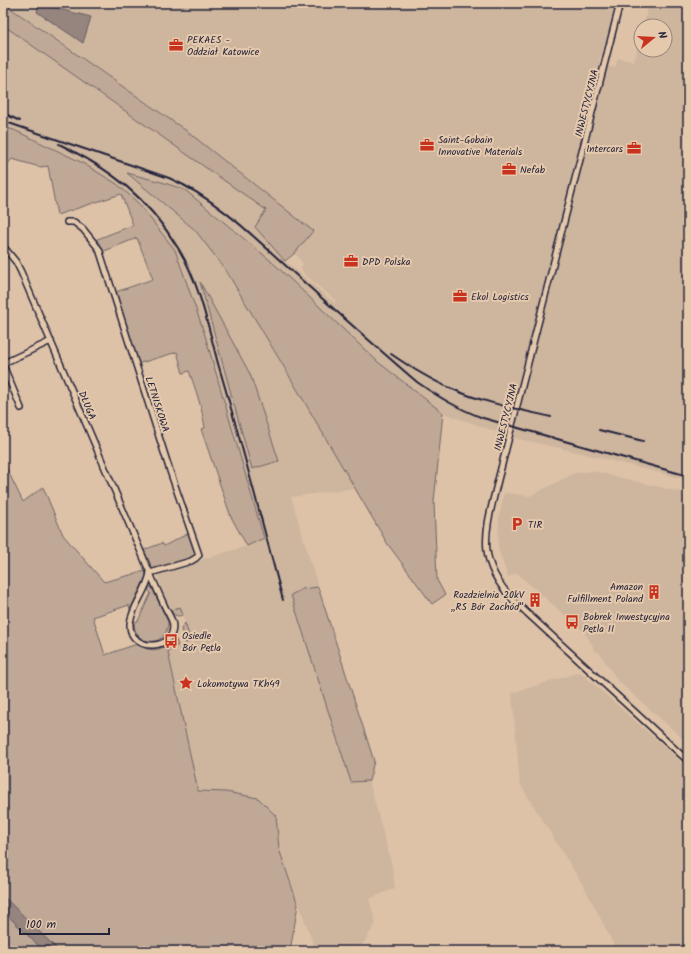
<svg xmlns="http://www.w3.org/2000/svg" width="691" height="954" viewBox="0 0 691 954" font-family="Kalam,sans-serif">
  <rect width="100%" height="100%" fill="#ddc2a7"/>
  <filter id="ink" filterUnits="userSpaceOnUse"><feTurbulence type="fractalNoise" baseFrequency=".025" numOctaves="2"/><feDisplacementMap in="SourceGraphic" scale="8" xChannelSelector="R" yChannelSelector="G"/><feConvolveMatrix kernelMatrix="1 2 1 2 8 2 1 2 1" color-interpolation-filters="sRGB"/></filter>
  <g filter="url(#ink)">
    <path fill="#cdb59e" d="M4 3H616L590 96 585 95V100L593 98 601 64 615 68 618 58 634 62 641 35V50H665V26H643L649 3H688V480L569 450 514 438 443 413 378 362 243 237 185 190 165 183 128 174 195 230 225 269 355 488 291 497 318 587 374 761 369 781 392 866 395 888 369 899 376 923 363 944 345 951H317L314 946 279 849 276 816 226 792 198 791 168 652 178 645 191 641 180 608 171 610 162 590 157 573 247 546 264 538 204 332 175 250 138 203 81 162 14 130 3 127V25L267 210 255 227 285 261 336 304 335 300 304 274 301 268 303 264 295 253 313 231 188 132Z
      M593 471 688 494V743L618 681 598 651 595 652 593 646 584 632 517 573 508 577 498 548 499 518 504 493 530 496 575 473Z
      M580 672 688 768V951H617L586 890 520 784 512 693Z"/>
    <path fill="#bfa896" stroke="#706568" d="M3 3 188 132 313 231 295 253 285 261 255 227 266 210 3 25Z
      M3 127 14 130 81 162 117 184 138 203 175 250 204 332 264 538 247 546 231 517 201 429 205 428C202 408 196 390 189 371L183 373 177 352 134 365 110 294 153 279 137 238 102 252 95 240 133 225 121 194 57 215 48 166 40 167 12 159 3 169Z
      M127 173 165 183 185 190 271 261 378 362 443 413 434 502 437 580 445 595 432 604 387 543 284 367 225 269 195 230Z
      M200 282 250 374 279 461 252 469Z
      M3 461 23 502 43 487 63 535 104 582 145 571 146 576 130 610 129 605 93 617 105 655 137 644C148 651 156 652 167 645 170 642 172 641 176 640L178 645 168 652 198 791 226 792 258 798 276 816 279 849 298 905 290 951H59L3 896Z
      M189 533 196 553 194 557 190 559 152 570 144 550 162 543 164 546Z
      M151 586 168 622C168 648 134 648 134 622L138 621 151 593 148 590Z
      M318 587 374 761 369 781 351 782 291 595 302 589Z
      M180 607 183 615C178 617 173 616 171 610Z
      M185 623 191 641 185 643 181 629Z
      M3 911 44 951H3Z"/>
    <path fill="#95857e" stroke="#675d63" d="M39 4 91 17 83 43 37 12Z
      M3 896 59 951H44L3 911Z"/>
    <g fill="none" stroke-linecap="round" stroke-linejoin="round">
      <defs>
        <path id="street" d="M620 3 498 480C486 530 474 559 514 601L688 761
          M67 222H74L83 229 99 249 170 471 199 555 196 558 191 561 150 573
          M3 246 16 262 21 272 150 573C155 585 160 596 165 607 167 611 170 616 172 621 180 651 129 654 130 624 131 608 147 591 150 573
          M21 408 3 365 6 362 51 341"/>
      </defs>
      <use href="#street" stroke="#22223b" stroke-width="8"/>
      <use href="#street" stroke="#e5c9ac" stroke-width="5"/>
      <path stroke="#22223b" stroke-width="2" d="M3 113 20 121
        M3 121 169 178C218 199 257 240 296 275 336 311 376 347 417 382 440 398 457 408 483 418L688 476
        M59 144C112 170 147 197 178 248 200 283 208 327 219 367 242 444 262 522 283 600
        M391 354C410 367 429 379 450 388 481 402 517 409 551 417
        M599 430 643 441"/>
    </g>
  </g>
  <defs>
    <symbol id="office-bare" viewBox="-9 -9 18 18"><path d="M-6-3h4V-5.5h4V-3h4V5H-6ZM-1-4.5V-3h2v-1.5ZM-6 0V1H6V0Z" fill="#c8321e" stroke="#e5c9ac" stroke-width="2.5" paint-order="stroke"/></symbol>
    <symbol id="parking-bare" viewBox="-9 -9 18 18"><path d="M-3.5-5.5H1a3.5 3.5 0 0 1 0 7H-1V5.5H-3.5ZM-1-3.4V-.6H.8a1.4 1.4 0 0 0 0-2.8Z" fill="#c8321e" stroke="#e5c9ac" stroke-width="2.5" paint-order="stroke"/></symbol>
    <symbol id="building-bare" viewBox="-9 -9 18 18"><path d="M-4-6H4V6H1V3H-1V6H-4ZM-2.5-4.3h1.7v1.8h-1.7ZM.8-4.3h1.7v1.8H.8ZM-2.5-1h1.7V.8h-1.7ZM.8-1h1.7V.8H.8Z" fill="#c8321e" stroke="#e5c9ac" stroke-width="2.5" paint-order="stroke"/></symbol>
    <symbol id="bus-bare" viewBox="-9 -9 18 18"><path d="M-5-6H5V4H4V6H2V4H-2V6H-4V4H-5ZM-3.5-4V0h7V-4ZM-3.5 1.2v1.5H-2V1.2ZM2 1.2v1.5H3.5V1.2Z" fill="#c8321e" stroke="#e5c9ac" stroke-width="2.5" paint-order="stroke"/></symbol>
    <symbol id="sight-bare" viewBox="-9 -9 18 18"><path d="M0-6L1.8-2.2L6-1.7L2.9 1.2L3.7 5.4L0 3.3L-3.7 5.4L-2.9 1.2L-6-1.7L-1.8-2.2Z" fill="#c8321e" stroke="#e5c9ac" stroke-width="2.5" paint-order="stroke"/></symbol>
  </defs>
  <g fill-rule="evenodd">
    <use href="#office-bare" x="166" y="35" width="20" height="20"/>
    <use href="#office-bare" x="417" y="135" width="20" height="20"/>
    <use href="#office-bare" x="624" y="138" width="20" height="20"/>
    <use href="#office-bare" x="499" y="159" width="20" height="20"/>
    <use href="#office-bare" x="341" y="251" width="20" height="20"/>
    <use href="#office-bare" x="450" y="286" width="20" height="20"/>
    <use href="#parking-bare" x="507" y="514" width="20" height="20"/>
    <use href="#building-bare" x="644" y="582" width="20" height="20"/>
    <use href="#building-bare" x="525" y="590" width="20" height="20"/>
    <use href="#bus-bare" x="562" y="612" width="20" height="20"/>
    <use href="#bus-bare" x="161" y="631" width="20" height="20"/>
    <use href="#sight-bare" x="176" y="673" width="20" height="20"/>
  </g>
  <g text-anchor="middle" stroke-width="4" stroke-linejoin="round" paint-order="stroke">
    <g font-size="10" fill="#22223b" stroke="#e5c9ac" text-anchor="start">
      <text x="187" y="43">PEKAES -<tspan x="187" dy="12">Oddział Katowice</tspan></text>
      <text x="438" y="143">Saint-Gobain<tspan x="438" dy="12">Innovative Materials</tspan></text>
      <text x="623" y="152" text-anchor="end">Intercars</text>
      <text x="520" y="173">Nefab</text>
      <text x="362" y="265">DPD Polska</text>
      <text x="471" y="300">Ekol Logistics</text>
      <text x="528" y="528">TIR</text>
      <text x="643" y="590" text-anchor="end">Amazon<tspan x="643" dy="12">Fulfillment Poland</tspan></text>
      <text x="524" y="598" text-anchor="end">Rozdzielnia 20kV<tspan x="524" dy="12">„RS Bór Zachód”</tspan></text>
      <text x="583" y="620">Bobrek Inwestycyjna<tspan x="583" dy="12">Pętla II</tspan></text>
      <text x="182" y="639">Osiedle<tspan x="182" dy="12">Bór Pętla</tspan></text>
      <text x="197" y="687">Lokomotywa TKh49</text>
    </g>
    <g font-size="10" fill="#22223b" stroke="#e5c9ac">
      <text transform="translate(586 103) rotate(-76)" y="4">INWESTYCYJNA</text>
      <text transform="translate(158 404) rotate(72)" y="4">LETNISKOWA</text>
      <text transform="translate(88 405) rotate(67)" y="4">DŁUGA</text>
      <text transform="translate(505 417) rotate(-76)" y="4">INWESTYCYJNA</text>
    </g>
  </g>
  <rect width="691" height="954" fill="none" stroke="#e5c9ac" stroke-width="16"/>
  <rect x="8" y="8" width="675" height="938" fill="none" stroke="#22223b" stroke-width="1.5" filter="url(#ink)"/>
  <g transform="translate(653 38) rotate(72)"><circle r="19" fill="#e5c9ac" stroke="#97867f"/>
  <path d="M0-3L7 15L0 10L-7 15Z" fill="#c8321e"/>
  <text y="-6" font-size="11" font-weight="bold" text-anchor="middle" fill="#22223b">N</text>
  </g>
  <path d="M20 928v6h89v-6" fill="none" stroke="#22223b" stroke-width="2"/>
  <text x="26" y="928" font-size="12" fill="#22223b" stroke="#e5c9ac" stroke-width="3" paint-order="stroke">100 m</text>
</svg>
